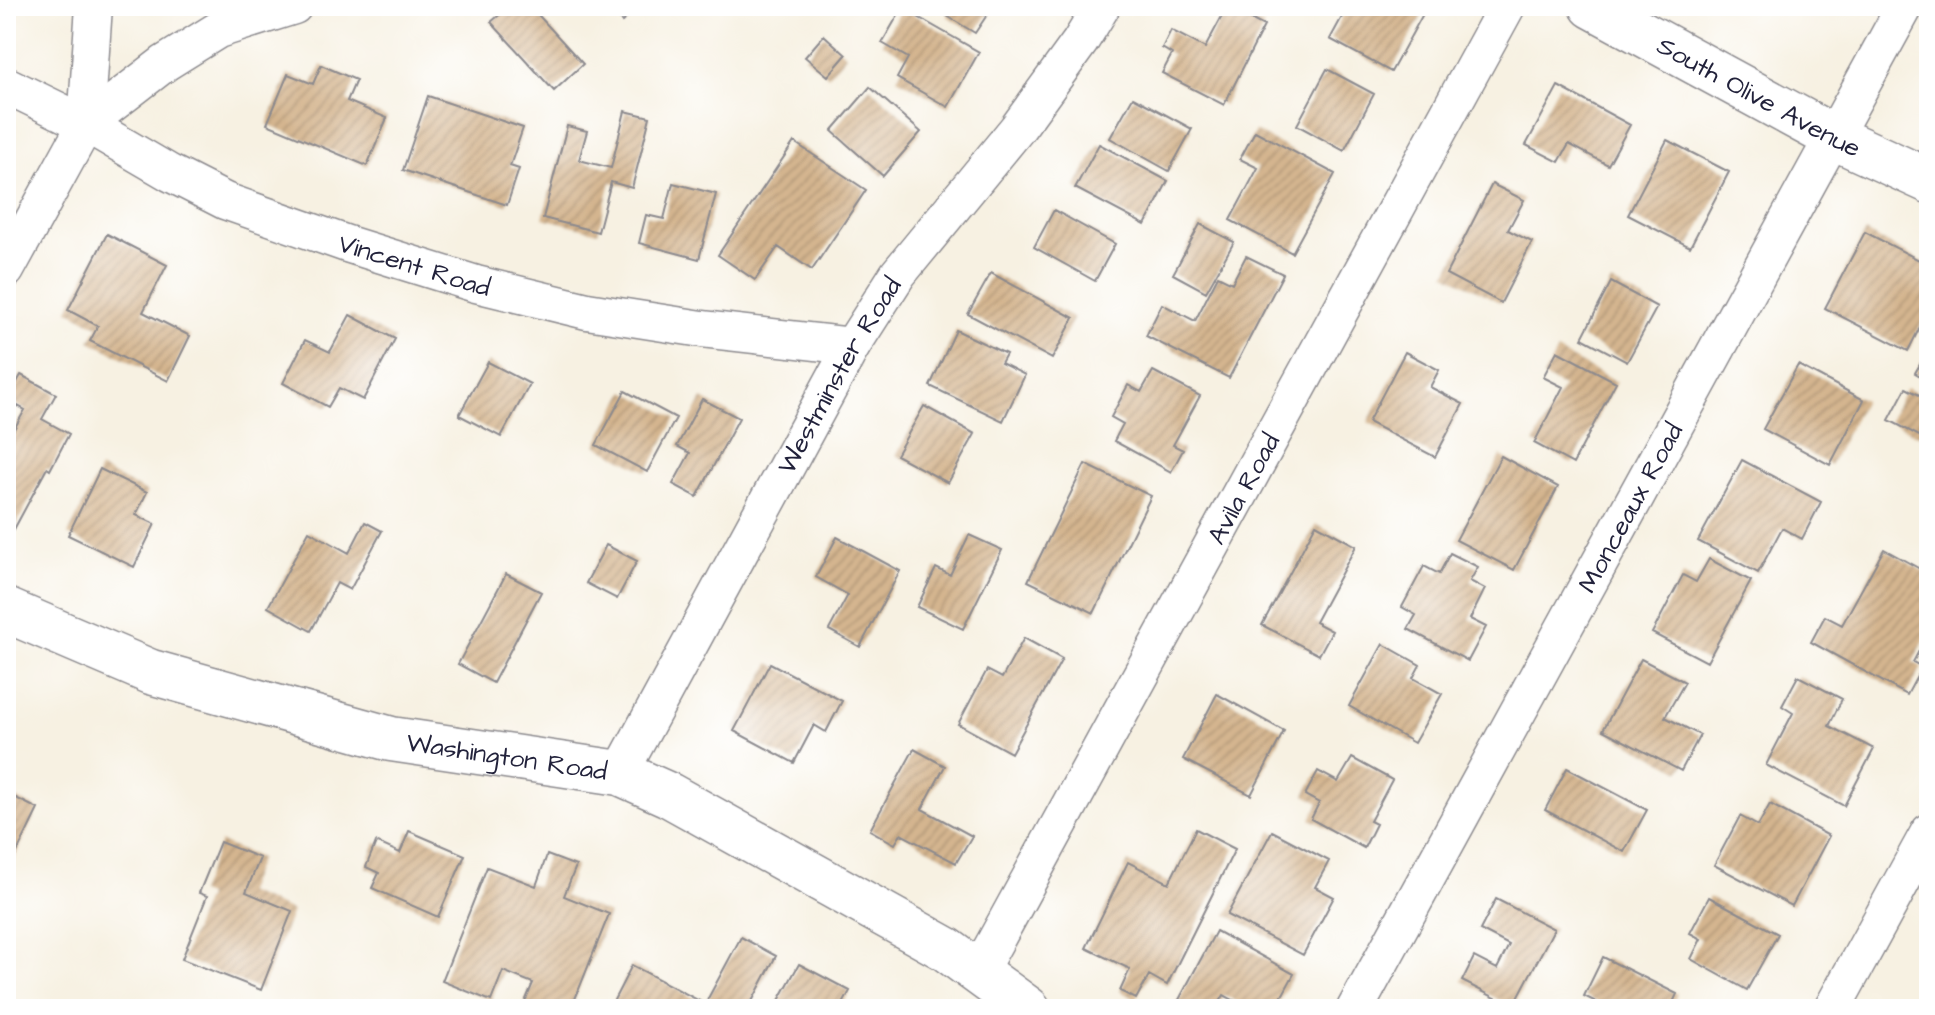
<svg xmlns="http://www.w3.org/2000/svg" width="1935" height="1015" viewBox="0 0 1935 1015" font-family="'Architects Daughter',sans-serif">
  <defs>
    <pattern id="building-hatch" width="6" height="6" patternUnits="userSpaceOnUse" patternTransform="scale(2)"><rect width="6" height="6" fill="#d4b58f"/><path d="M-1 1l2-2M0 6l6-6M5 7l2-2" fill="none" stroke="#b69b7c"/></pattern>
  </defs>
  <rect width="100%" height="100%" fill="#fff"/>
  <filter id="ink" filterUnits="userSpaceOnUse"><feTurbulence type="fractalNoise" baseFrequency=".0125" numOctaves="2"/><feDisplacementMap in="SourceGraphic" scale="16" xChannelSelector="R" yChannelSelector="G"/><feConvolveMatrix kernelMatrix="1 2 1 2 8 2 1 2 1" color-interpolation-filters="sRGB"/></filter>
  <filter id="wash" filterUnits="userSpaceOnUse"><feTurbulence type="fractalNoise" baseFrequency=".006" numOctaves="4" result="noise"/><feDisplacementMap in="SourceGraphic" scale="32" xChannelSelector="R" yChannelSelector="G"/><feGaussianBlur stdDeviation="1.8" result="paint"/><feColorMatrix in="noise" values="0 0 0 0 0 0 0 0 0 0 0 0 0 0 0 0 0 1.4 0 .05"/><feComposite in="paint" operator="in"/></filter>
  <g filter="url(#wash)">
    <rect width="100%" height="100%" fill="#f7f1e2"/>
    <g id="blocks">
      <path fill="url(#building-hatch)" d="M510 6H530L583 64 554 91 491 22Z
        M610 6H641L622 22Z
        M953 6H993L975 33 947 16Z
        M1348 6H1408L1423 14 1391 72 1330 39Z
        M1227 7 1264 26 1224 105 1162 73 1172 54 1162 48 1171 30 1205 48Z
        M902 8 979 52 948 107 897 78 908 58 882 43Z
        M824 35 846 55 828 76 805 57Z
        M321 65 356 80 347 101 387 118 367 166 267 124 288 74 313 84Z
        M1327 69 1374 94 1344 151 1297 125Z
        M1558 86 1630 125 1608 165 1569 144 1559 162 1526 145Z
        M870 87 921 132 883 176 832 131Z
        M428 96 523 128 510 166 519 169 507 205 403 170Z
        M1133 97 1192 129 1169 171 1110 138Z
        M625 111 650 117 632 188 611 182 598 232 543 218 567 126 587 131 579 160 611 168Z
        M1255 131 1335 174 1292 253 1230 220 1258 168 1240 159Z
        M1667 140 1729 172 1690 247 1628 215Z
        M794 142 866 190 812 270 778 247 755 280 718 255Z
        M1099 144 1168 181 1145 225 1075 188Z
        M673 183 716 194 699 259 639 243 646 215 664 219Z
        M1492 184 1524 200 1508 230 1532 242 1501 303 1446 274Z
        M1054 210 1115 244 1095 281 1034 247Z
        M1200 224 1234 242 1206 292 1173 274Z
        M1865 232 1929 265V309L1908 351 1825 308Z
        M107 234 167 265 143 312 190 336 168 381 90 341 98 326 68 310Z
        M1246 256 1283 274 1229 378 1146 336 1162 304 1195 321 1218 276 1232 283Z
        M991 273 1074 318 1052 359 968 314Z
        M1611 282 1657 307 1627 362 1582 338Z
        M350 315 395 339 363 400 339 388 328 407 283 383 305 340 330 352Z
        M956 330 1006 354 1001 363 1025 375 1003 421 930 386Z
        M1929 349V381L1915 373Z
        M1557 351 1616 382 1573 464 1534 443 1563 387 1543 377Z
        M1405 352 1439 370 1430 387 1463 404 1435 457 1368 422Z
        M488 362 530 384 501 437 459 415Z
        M1798 365 1864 400 1830 465 1763 429Z
        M1153 371 1200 396 1173 445 1183 450 1171 472 1114 441 1123 424 1111 417 1128 385 1141 392Z
        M21 375 56 394 42 419 69 434 50 470 47 468 12 533 6 529V434L10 436 25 410 7 400Z
        M1906 388 1929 400V422L1921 437 1889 420Z
        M625 391 676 418 647 472 596 445Z
        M702 399 739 418 697 497 673 484 690 453 677 446Z
        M924 406 975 434 948 483 896 455Z
        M1501 456 1558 487 1514 570 1456 540Z
        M1742 460 1821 502 1802 539 1782 528 1758 573 1698 541Z
        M1085 464 1151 496 1094 613 1028 581Z
        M100 469 147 492 136 515 155 524 134 567 68 535Z
        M365 522 382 531 350 590 337 583 311 631 268 607 309 531 349 553Z
        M1316 524 1356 546 1315 622 1332 631 1319 655 1262 625Z
        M969 535 1002 550 963 629 917 607 936 568 950 575Z
        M837 537 900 571 860 647 829 630 848 595 816 577Z
        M606 545 637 561 617 599 586 583Z
        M1884 549 1929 574V632L1913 662 1922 667 1907 695 1811 642 1825 616 1842 625Z
        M1450 553 1478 567 1470 581 1485 589 1470 619 1486 627 1468 661 1408 629 1416 615 1402 607 1424 566 1439 574Z
        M1709 559 1751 581 1707 662 1652 633 1683 575 1696 582Z
        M506 574 541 592 493 683 458 664Z
        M1024 638 1062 659 1011 753 958 724 987 670 1002 678Z
        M1383 644 1420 665 1413 678 1442 694 1414 743 1349 706Z
        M1641 659 1685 682 1665 717 1700 735 1681 771 1603 730Z
        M770 663 842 701 826 732 814 725 794 763 734 731Z
        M1798 676 1842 699 1829 726 1874 749 1844 806 1766 765 1793 713 1782 706Z
        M1217 694 1284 731 1251 795 1183 759Z
        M914 749 945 766 922 809 972 836 956 863 901 834 895 844 870 830Z
        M1352 758 1392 780 1370 821 1376 824 1364 848 1311 819 1319 803 1305 795 1318 771 1338 782Z
        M1567 768 1647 810 1624 852 1545 810Z
        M6 793 38 809 6 875Z
        M1770 804 1829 836 1792 906 1714 865 1740 816 1758 826Z
        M1196 829 1235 849 1167 985 1149 975 1136 999 1120 991 1130 969 1086 948 1128 862 1169 883Z
        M409 831 465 855 438 917 372 888 379 873 366 867 376 842 400 853Z
        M1272 831 1329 861 1315 887 1334 897 1303 955 1227 915Z
        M220 842 260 858 246 892 292 911 261 990 182 959 207 896 199 893Z
        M547 855 576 866 564 896 609 914 571 1009H522L533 983 503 971 491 1001 442 981 487 867 536 886Z
        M1709 897 1778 934 1747 990 1691 959 1701 939 1690 933Z
        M1496 899 1554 929 1513 1007 1462 981 1474 957 1497 969 1509 945 1480 930Z
        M1216 931 1294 974 1275 1009H1245L1246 1007 1224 995 1216 1009H1174Z
        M741 937 776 956 748 1009H627L613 1002 632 965 705 1004Z
        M1603 957 1677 994 1670 1009H1610L1584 996Z
        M799 964 850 991 843 1004 852 1009H781L776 1006Z"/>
    </g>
  </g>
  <g filter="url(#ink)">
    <use href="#blocks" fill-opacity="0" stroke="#8c8a8e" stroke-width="2"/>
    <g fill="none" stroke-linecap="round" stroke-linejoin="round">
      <defs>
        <g id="minor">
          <path id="s1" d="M6 85 86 124 170 173 225 201 347 244 476 284 587 311 702 329 852 346"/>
          <path d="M86 124 165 63 218 30 294 6"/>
          <path d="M6 270 86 124 94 6"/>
          <path id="s2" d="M620 773 852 346 898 274 1017 129 1080 42 1102 6"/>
          <path id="s3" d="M979 971 1507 6"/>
          <path id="s4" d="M1355 1009 1905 6"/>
          <path d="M1832 1009 1929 832"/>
        </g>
        <g id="tertiary">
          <path id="s5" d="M1592 6 1835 138 1929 181"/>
          <path id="s6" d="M6 610 151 672 391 739 620 773 669 795 946 949 1028 1009"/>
        </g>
      </defs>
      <use href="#minor" stroke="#8c8a8e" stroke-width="39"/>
      <use href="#tertiary" stroke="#8c8a8e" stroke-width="47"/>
      <use href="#minor" stroke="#fff" stroke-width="36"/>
      <use href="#tertiary" stroke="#fff" stroke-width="44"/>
    </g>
  </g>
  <g text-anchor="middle" stroke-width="6" stroke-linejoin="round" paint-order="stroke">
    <g font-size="26" fill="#22223b" stroke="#fff">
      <text dy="9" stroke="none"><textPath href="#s5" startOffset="190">South Olive Avenue</textPath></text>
      <text dy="9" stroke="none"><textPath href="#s1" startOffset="448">Vincent Road</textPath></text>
      <text dy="9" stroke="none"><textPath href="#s2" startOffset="454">Westminster Road</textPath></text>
      <text dy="9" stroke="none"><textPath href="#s3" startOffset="550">Avila Road</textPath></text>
      <text dy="9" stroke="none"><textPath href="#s4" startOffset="572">Monceaux Road</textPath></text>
      <text dy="9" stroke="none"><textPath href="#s6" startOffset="524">Washington Road</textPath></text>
    </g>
  </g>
  <rect width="1935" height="1015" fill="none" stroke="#fff" stroke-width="32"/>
</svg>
